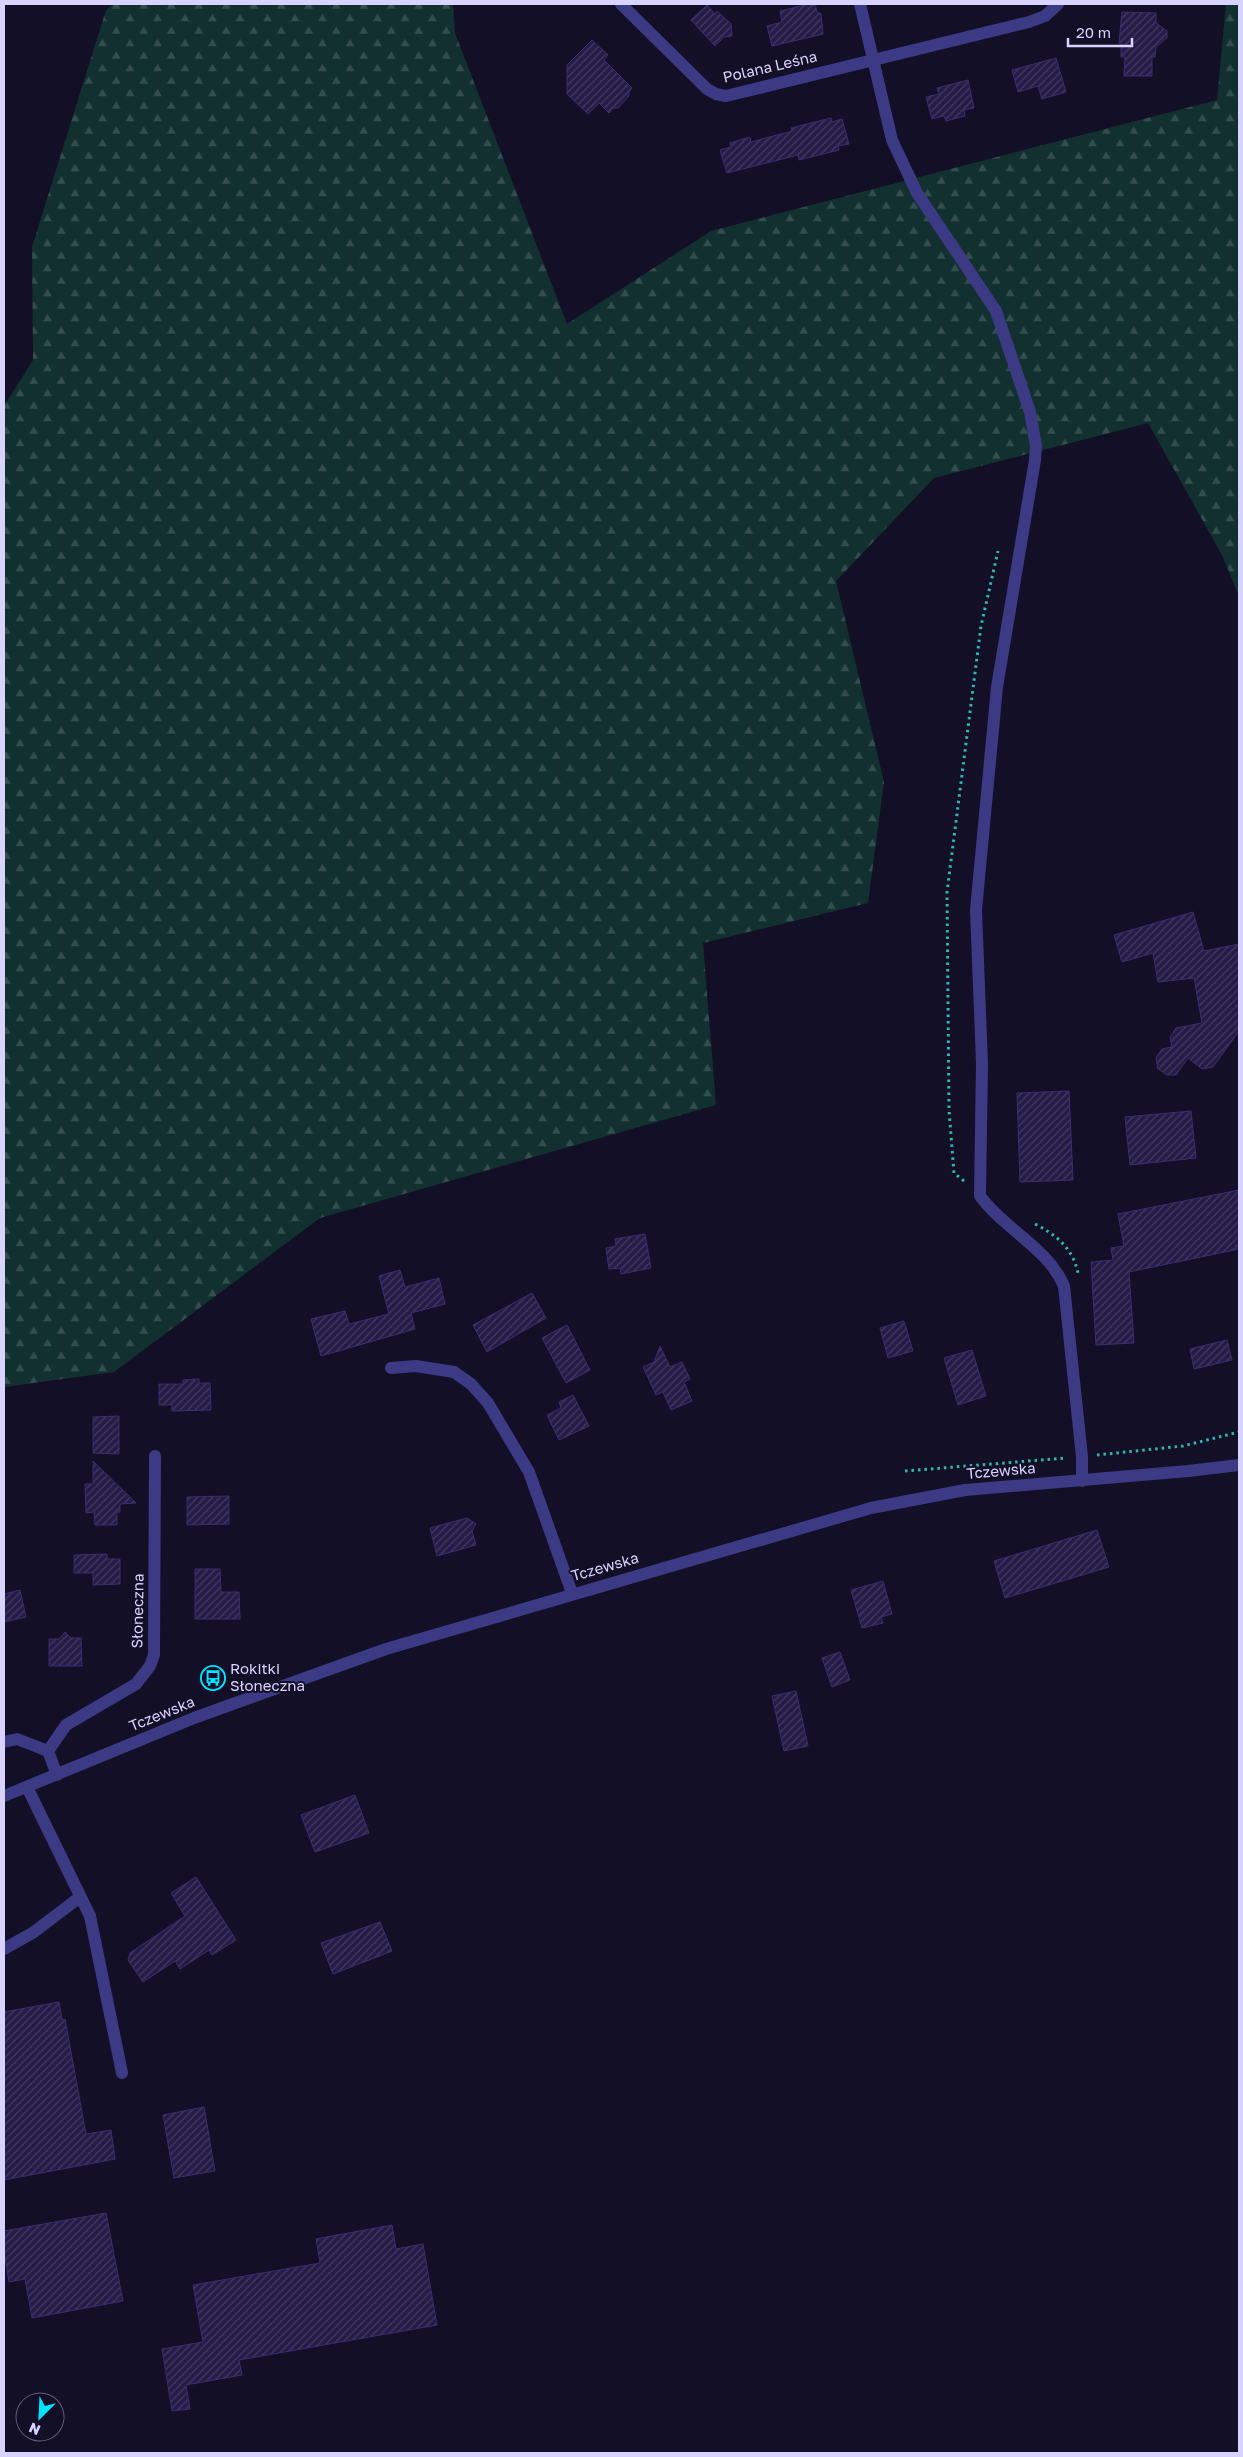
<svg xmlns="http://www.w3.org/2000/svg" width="1243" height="2457" viewBox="0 0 1243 2457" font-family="'Golos Text',sans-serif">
  <defs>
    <pattern id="forest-firs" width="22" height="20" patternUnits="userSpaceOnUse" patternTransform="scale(1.25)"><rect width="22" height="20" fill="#12302f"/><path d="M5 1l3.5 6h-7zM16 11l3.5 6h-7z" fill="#344d4e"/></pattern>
    <pattern id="building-hatch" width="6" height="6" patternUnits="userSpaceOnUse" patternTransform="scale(1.25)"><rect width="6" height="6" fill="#241b47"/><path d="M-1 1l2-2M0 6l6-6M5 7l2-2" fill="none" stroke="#433b63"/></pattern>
  </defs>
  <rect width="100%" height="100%" fill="#130f26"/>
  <path fill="url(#forest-firs)" d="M113 4H453L455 33 567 324 711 231 1217 100 1226 4H1239V596L1222 555 1148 423 934 478 836 581 884 782 868 903 703 943 716 1105 320 1218 114 1372 4 1387V406L33 360 32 247 106 10Z"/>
  <path fill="url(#building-hatch)" stroke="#3b2d73" d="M809 4H815L817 12 821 14 823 34 772 46 767 26 782 22 780 11Z
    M707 5 715 14 717 11 731 24 732 36 724 37 715 46 691 20Z
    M1122 12 1156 13V23L1167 31V38L1156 47 1155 57H1152V76H1124L1125 57H1121V44L1119 43Z
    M592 40 608 55 604 60 632 88 629 92V96L618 108H613L609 113 599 103 588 114 567 94V65Z
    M1056 58 1066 92 1042 99 1038 86 1018 92 1012 70Z
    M968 80 974 108 964 110 965 116 946 121 944 116 932 119 926 97 939 94 937 88Z
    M831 118 832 122 842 119 849 144 838 146 839 150 799 160 798 155 727 173 720 150 731 147 730 143 750 137 751 142 792 131 791 128Z
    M1193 912 1204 951 1239 944V1031L1213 1067 1202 1069 1188 1058 1176 1075H1167L1158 1069 1156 1058 1162 1049 1172 1047 1170 1037 1176 1028 1202 1023 1194 978 1158 982 1153 953 1122 962 1114 935Z
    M1069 1091 1073 1180 1020 1182 1017 1093Z
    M1191 1111 1196 1158 1130 1165 1125 1117Z
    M1239 1190V1249L1129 1272 1134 1343 1096 1345 1091 1262 1113 1260 1111 1248 1124 1246 1118 1214Z
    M645 1234 651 1268 621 1274 620 1268 609 1269 606 1248 616 1246 615 1239Z
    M400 1270 405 1287 439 1278 445 1304 411 1313 415 1329 321 1356 311 1319 345 1311 349 1324 389 1314 379 1276Z
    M532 1293 546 1318 487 1352 473 1325Z
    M904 1321 913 1351 888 1358 880 1328Z
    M567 1325 590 1370 566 1383 542 1338Z
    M1227 1340 1232 1360 1194 1369 1190 1349Z
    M660 1346 670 1367 682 1362 690 1379 684 1382 692 1401 671 1410 663 1392 656 1395 643 1367 654 1362Z
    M972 1350 986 1396 958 1405 944 1358Z
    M199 1379V1383H210L211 1410 172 1411V1405H159V1384H183V1380Z
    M573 1395 589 1426 559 1440 547 1415 561 1408 559 1402Z
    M119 1416V1454L93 1453V1417Z
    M93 1461 136 1503 120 1504V1512H117V1525H95L94 1512 86 1513 85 1484H93Z
    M229 1496V1524L187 1525V1497Z
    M467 1518 476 1524 472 1531 476 1545 437 1556 430 1528Z
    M1097 1530 1109 1567 1005 1598 994 1561Z
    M107 1554V1559H120V1584L93 1585V1573H74V1555Z
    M195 1569H220L221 1592H239L240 1619H195Z
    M883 1581 892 1614 881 1617 883 1623 862 1628 851 1590Z
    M20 1590 26 1617 4 1622V1594Z
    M65 1632 71 1638H81L82 1666H49V1639H59Z
    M840 1652 850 1680 832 1687 822 1658Z
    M796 1691 808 1746 784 1751 772 1696Z
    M355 1795 369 1833 315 1852 301 1815Z
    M196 1877 236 1940 212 1955 209 1950 180 1969 175 1961 143 1982 128 1960 130 1953 185 1916 171 1893Z
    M380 1922 392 1951 333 1974 321 1943Z
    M59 2002 62 2020 65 2019 86 2134 111 2130 115 2159 4 2180V2012Z
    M204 2107 215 2171 174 2178 163 2115Z
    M106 2213 123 2301 32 2318 25 2279 9 2282 4 2251V2231Z
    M392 2225 396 2249 423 2244 437 2325 239 2360 242 2375 186 2385 190 2409 172 2411 162 2349 203 2342 193 2285 320 2263 316 2239Z"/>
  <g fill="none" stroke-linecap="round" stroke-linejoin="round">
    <path stroke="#2fb8b0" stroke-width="3" stroke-dasharray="2.5 4" stroke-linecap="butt" d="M964 1181 954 1173 949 1110 947 892 981 626 998 551
      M1035 1224C1057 1235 1073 1249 1078 1273
      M1097 1455 1183 1446 1239 1432
      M905 1471 1066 1458"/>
    <path stroke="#3d3a85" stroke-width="12" d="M621 4 707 89 716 94 726 96 1029 22 1045 16 1058 4
      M860 4 892 140 917 193 996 311 1030 412 1036 446 1035 460 997 687 976 910 982 1063 980 1196C1004 1229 1048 1248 1064 1286L1082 1457V1481
      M391 1368 416 1366 454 1372 471 1384 488 1403 529 1472 572 1593
      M4 1742 17 1739 48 1751
      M57 1775 48 1751 66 1725 136 1684 150 1666 154 1655 155 1456
      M27 1787 90 1916 122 2073
      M4 1796 194 1718 386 1649 871 1508 965 1490 1188 1471 1239 1465
      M4 1949 34 1932 80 1897"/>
  </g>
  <defs>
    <symbol id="bus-ring" viewBox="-11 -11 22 22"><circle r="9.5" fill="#130f26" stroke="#00e5ff" stroke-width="1.5"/><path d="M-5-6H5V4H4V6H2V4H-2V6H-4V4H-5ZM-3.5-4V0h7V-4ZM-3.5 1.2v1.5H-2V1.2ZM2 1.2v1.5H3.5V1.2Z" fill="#00e5ff"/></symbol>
  </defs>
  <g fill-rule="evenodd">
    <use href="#bus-ring" x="199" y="1664" width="28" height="28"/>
  </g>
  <g text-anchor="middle" stroke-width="4" stroke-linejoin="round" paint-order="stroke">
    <g font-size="15" fill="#d9d4ff" stroke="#130f26">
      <text transform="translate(770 67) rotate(-13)" y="5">Polana Leśna</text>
      <text transform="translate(1001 1471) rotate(-5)" y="5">Tczewska</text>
      <text transform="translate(605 1567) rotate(-16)" y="5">Tczewska</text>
      <text transform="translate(138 1611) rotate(-89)" y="5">Słoneczna</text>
      <text transform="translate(162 1714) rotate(-22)" y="5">Tczewska</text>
    </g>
    <g font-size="15" fill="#d9d4ff" stroke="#130f26" text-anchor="start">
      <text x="230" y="1674">Rokitki<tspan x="230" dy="17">Słoneczna</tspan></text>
    </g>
  </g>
  <rect width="1243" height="2457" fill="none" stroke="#d9d4ff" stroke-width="10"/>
  <g transform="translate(40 2417) rotate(204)"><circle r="24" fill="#130f26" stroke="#625e7d"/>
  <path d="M0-4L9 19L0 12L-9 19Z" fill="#00e5ff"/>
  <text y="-8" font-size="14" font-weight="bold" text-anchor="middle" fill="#d9d4ff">N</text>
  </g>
  <path d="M1068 38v8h64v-8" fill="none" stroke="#d9d4ff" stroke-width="2.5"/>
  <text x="1076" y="38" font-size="15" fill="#d9d4ff" stroke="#130f26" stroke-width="4" paint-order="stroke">20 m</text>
</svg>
